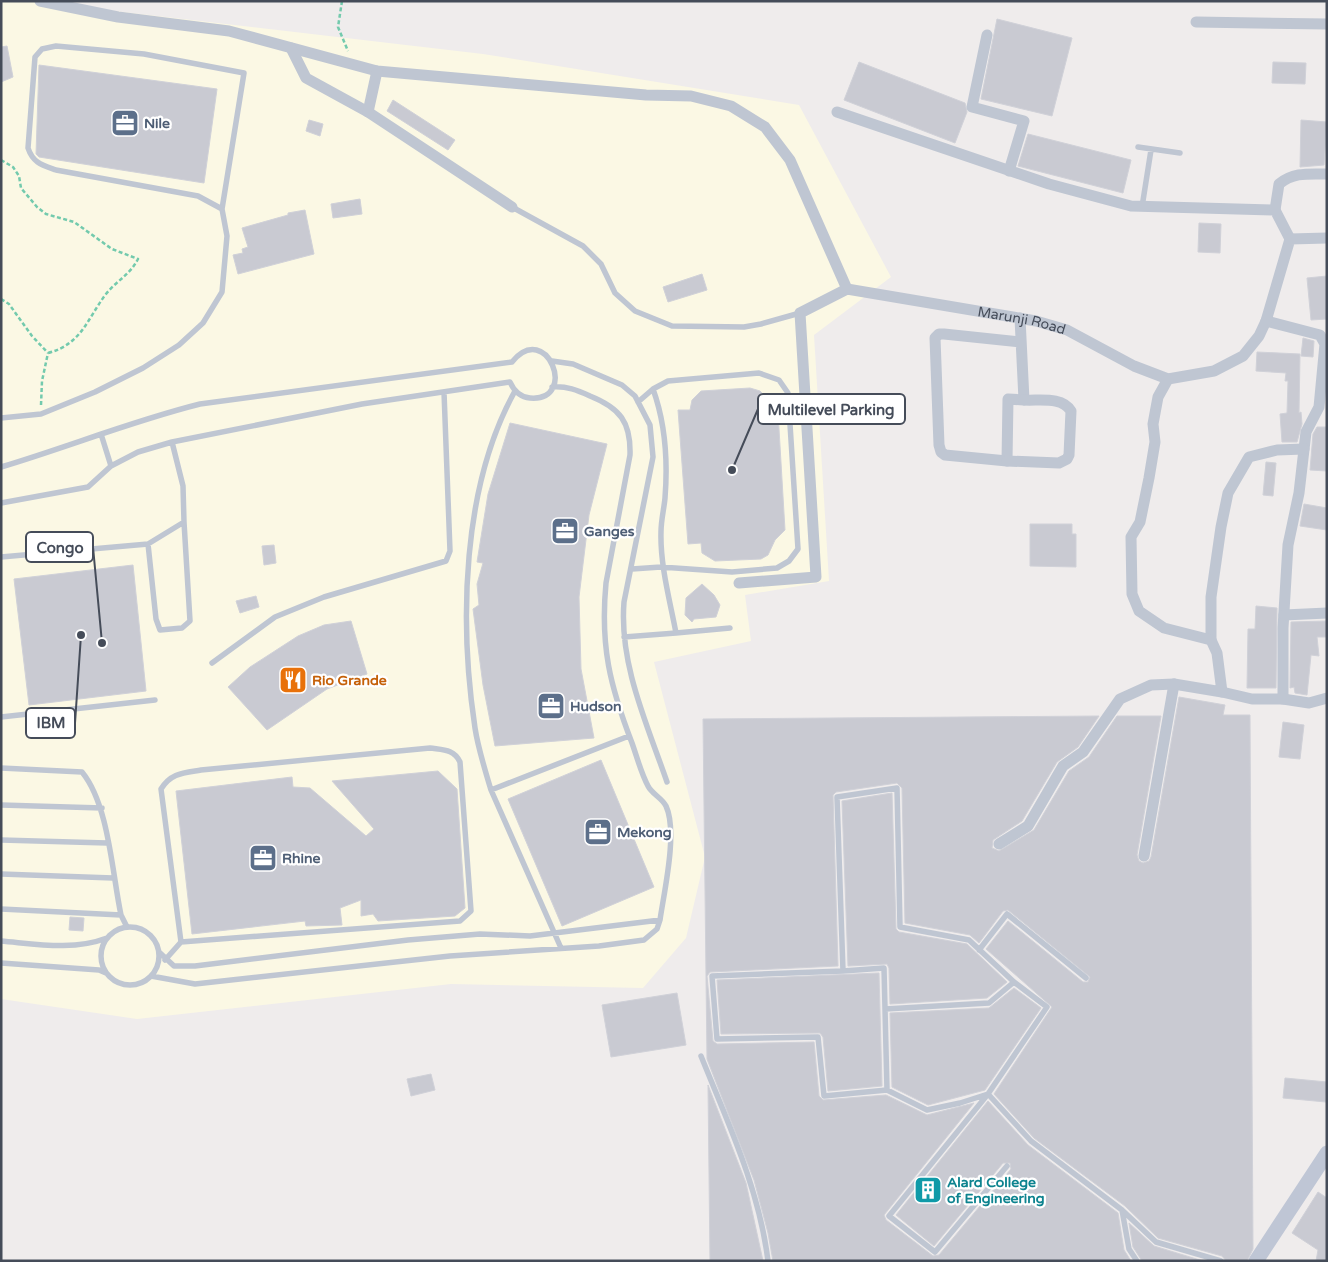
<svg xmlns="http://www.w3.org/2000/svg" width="1328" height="1262" viewBox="0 0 1328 1262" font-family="'Varela Round',sans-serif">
  <rect width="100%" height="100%" fill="#efecec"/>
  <path fill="#fbf8e4" d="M1 1H28L483 54 799 105 891 277 814 335 829 581 745 595 751 641 654 662 705 857 686 938 643 988 451 984 137 1019 1 999Z"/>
  <path fill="#c9cad2" stroke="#d0d1d8" d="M997 19 1072 38 1052 116 981 99Z
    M7 46 13 77 1 82V47Z
    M859 62 965 103 967 112 955 143 844 100Z
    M1273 62 1306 63 1305 84 1272 83Z
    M39 65 217 89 204 183 39 157 36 154Z
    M393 100 455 140 448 150 387 111Z
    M309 120 323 124 320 136 306 131Z
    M1301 120 1327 122 1324 165 1300 167Z
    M1028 134 1131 160 1123 193 1018 166Z
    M360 199 362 214 333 218 331 204Z
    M305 210 314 254 238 274 233 255 243 253 242 249 248 247 242 228 288 215V213Z
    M1199 223 1221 224 1220 253 1198 252Z
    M702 274 707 290 668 302 663 287Z
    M1327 276V319L1311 320 1307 278Z
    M1303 338 1314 341 1313 357 1301 356Z
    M1257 352 1300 354 1299 413 1301 412 1302 424 1297 442H1282L1280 414 1287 413 1288 381H1285L1286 373 1256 371Z
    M750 388 760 391 765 396 777 395 785 530 775 540 768 555 761 559 715 561 702 553 701 543 688 544 678 410H690L692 400 701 391Z
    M510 423 607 444 589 515 579 597 581 669 594 738 495 746 483 685 473 609 479 605 477 584 483 563 477 562 488 494Z
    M1317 427H1327V471L1310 470 1313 434Z
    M1266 462 1276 463 1273 496 1263 495Z
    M1304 504 1327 508V530L1300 526Z
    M1030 524H1072V534H1076V567L1030 566Z
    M274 545 276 563 264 565 262 546Z
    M133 565 146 691 29 705 14 579Z
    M702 584 714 595 720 605 716 617 694 619 692 622 685 615 686 598Z
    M256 596 259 607 240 613 236 601Z
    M1256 606 1277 608 1276 688H1247L1248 629H1255Z
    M351 621 367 674 327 689 267 730 228 687 250 667 298 636 324 625Z
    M1327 621V637H1317L1319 656 1311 655 1307 695 1295 693 1294 687 1290 688 1291 622Z
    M1179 697 1225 705 1223 715H1250L1253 1249 1247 1261H1226L1222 1256 1158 1238 1125 1206 1034 1138 994 1094 1052 1007 986 949 1008 921 1083 982H1088L1090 977 1008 910 1003 911 979 943 970 935 905 923 902 788 897 783 836 792 833 795 838 966 710 972 707 976 713 1041 717 1044 814 1042 819 1096 823 1100 886 1095 927 1115 974 1103 884 1215 886 1220 933 1256 939 1255 1011 1169 1010 1163H1003L934 1246 896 1215 988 1101 1028 1145 1118 1213 1124 1250 1131 1261H773L768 1233 754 1180 707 1059 703 719 1099 716 1078 747 1057 762 1022 821 993 840 992 848 999 851 1034 830 1069 771 1089 757 1117 716H1161L1137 855 1139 861 1143 863 1149 861 1151 857Z
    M1283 722 1304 725 1300 759 1279 757Z
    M601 760 654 887 562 926 508 799Z
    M438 771 457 789 465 908 455 916 378 921 373 914 361 916V900L340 908 342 925 306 926 305 921 192 934 176 791 292 777 293 787 310 788 366 836 374 829 332 781Z
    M892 793 896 929 899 932 967 944 1007 982 987 998 890 1004 889 968 887 964 848 966 842 801Z
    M70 917 84 918 83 931 69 930Z
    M879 973 882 1086 828 1091 823 1037 820 1033 721 1034 717 980Z
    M1014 988 1041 1008 985 1090 928 1105 892 1087 890 1013 989 1008Z
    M677 993 686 1045 611 1057 602 1005Z
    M431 1074 435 1090 411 1096 407 1079Z
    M1285 1078 1327 1082 1326 1102 1283 1098Z
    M708 1085 746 1183 763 1261H710Z
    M1318 1192 1327 1198V1261H1316L1318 1250 1292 1233Z
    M1129 1223 1154 1246 1203 1261H1142L1133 1247Z"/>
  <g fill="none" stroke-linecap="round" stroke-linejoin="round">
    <path stroke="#73caad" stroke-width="2.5" stroke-dasharray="4 2.5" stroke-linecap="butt" d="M342 1 338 27 348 51
      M1 160 13 167 19 176 21 188 37 207 46 214 74 222 112 249 138 259C129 276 117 280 106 294 87 319 82 344 48 353
      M1 299 9 304 32 336 48 353
      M41 405 42 381 48 353"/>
    <path stroke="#bfc6d2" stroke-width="5.5" d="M1138 147 1180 153
      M512 207 583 246 601 264 615 293 635 311 672 326 744 327 761 324 800 313
      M1142 207 1151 150
      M552 361 573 364 622 385 635 396 650 425 653 457 624 602C619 664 647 724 667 782
      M552 387C567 386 577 390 590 396 620 408 631 422 630 455L606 583C600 646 610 686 632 743 637 757 641 773 648 786 652 794 662 798 666 806 678 832 664 892 660 920
      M653 389C666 425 668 460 665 498 664 509 661 520 661 532 660 565 670 601 676 633L730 628
      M515 391C462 486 459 622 475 728 478 748 485 770 491 790L629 736
      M1 418 41 414 95 392 143 368 179 345 203 323 222 292 227 236 222 209 244 73 144 54 56 46 42 49 35 57 28 148C33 163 42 165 56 170L198 196 222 209
      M101 434 111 466
      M1 467C68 447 132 421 200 404L512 362C547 319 579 402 530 398 520 397 514 391 510 382L362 404 172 442 138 452 111 466 88 487 1 503
      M148 544 156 619 160 630 182 628 190 621 184 522
      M1 557 148 544 184 522 183 486 172 442
      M632 569 661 567 732 572 777 568 789 561 798 549 788 393 779 380 759 373 668 381 653 389 638 402
      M624 637 676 633
      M212 663 275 617 324 597 446 561 450 551 444 392
      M1 717 155 700
      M1 768 82 772C109 805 112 873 121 915L127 927
      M491 790 561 948
      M1 805 102 808
      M1 840 107 843
      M1 874 113 878
      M1 909 121 915
      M101 956a29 29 0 1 1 58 0a29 29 0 1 1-58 0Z
      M1 941C36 944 73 951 107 938
      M979 950 1007 914 1086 978
      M165 960 181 942 460 921 471 911 460 762C454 749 443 750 430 748L201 770C183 773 171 773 161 789L181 942
      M1 963 99 970 106 973
      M843 971 884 968 885 1009
      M151 976 195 984 450 956 599 946 644 940 657 929 660 920 530 936 480 934 408 940 195 966H174L159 952
      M701 1056C728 1123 759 1188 768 1261
      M887 1090 885 1009 989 1003 1014 982
      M988 1094 960 1103 927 1110 887 1090 824 1096 818 1037 717 1039 712 976 843 971 837 797 897 788 900 927 969 940 1014 982 1047 1007 988 1094 889 1216 935 1252 1007 1166
      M988 1094 1031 1141 1122 1210 1156 1242 1221 1261
      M1122 1210 1129 1249 1137 1261"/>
    <g stroke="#bfc6d2" stroke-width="11">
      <path d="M40 1 118 17 229 31 377 71 646 95 691 96 731 106 765 127 790 160 847 289"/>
      <path d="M1196 22 1327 24"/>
      <path d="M987 35 972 107 1024 121 1009 171"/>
      <path d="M291 48 306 78 368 112 512 207"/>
      <path d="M368 112 377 71"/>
      <path d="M837 112 1049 184 1131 206 1275 210 1290 239"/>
      <path d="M1275 210 1279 184C1294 172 1308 174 1327 174"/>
      <path d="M1020 318 1024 400 1008 399 1007 461 945 455 941 452 939 445 935 338 939 334H944L1021 342"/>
      <path d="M1266 321 1320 335 1325 344 1319 407 1306 432 1299 493 1288 545 1283 628V699"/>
      <path d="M1007 461 1059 463 1067 459 1069 455 1071 411C1062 396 1039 401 1024 400"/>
      <path id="s1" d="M739 583 816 577 800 313 847 289 1036 321 1067 330 1134 366 1168 379 1214 371 1243 356 1259 336 1266 321 1290 239 1327 238"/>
      <path d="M1284 615 1327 613"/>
      <path d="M1211 640V597L1221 527 1228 493 1249 457 1277 450 1304 449"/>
      <path d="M1222 692 1252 699H1283L1309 703 1327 698"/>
      <path d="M999 844 1028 826 1063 766 1083 752 1120 699 1151 685 1174 684 1222 692 1217 653 1211 640 1164 628 1139 611 1132 594 1131 537 1140 522 1149 478 1155 442 1153 424 1158 397 1168 379"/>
      <path d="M1144 856 1174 684"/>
    </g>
    <path stroke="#bfc6d5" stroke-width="15" d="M1256 1261 1327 1153"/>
  </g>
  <defs>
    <symbol id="office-square" viewBox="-11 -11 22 22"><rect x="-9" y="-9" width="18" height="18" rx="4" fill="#5c6f8a" stroke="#fff"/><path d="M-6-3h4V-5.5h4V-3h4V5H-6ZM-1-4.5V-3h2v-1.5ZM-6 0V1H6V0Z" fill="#fff"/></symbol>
    <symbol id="restaurant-square" viewBox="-11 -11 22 22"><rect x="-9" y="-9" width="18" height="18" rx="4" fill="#e8710a" stroke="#fff"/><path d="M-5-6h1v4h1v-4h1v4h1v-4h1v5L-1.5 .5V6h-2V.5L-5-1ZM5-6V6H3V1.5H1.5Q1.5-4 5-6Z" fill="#fff"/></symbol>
    <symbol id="building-square" viewBox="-11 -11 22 22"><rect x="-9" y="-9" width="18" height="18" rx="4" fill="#0f9aa8" stroke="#fff"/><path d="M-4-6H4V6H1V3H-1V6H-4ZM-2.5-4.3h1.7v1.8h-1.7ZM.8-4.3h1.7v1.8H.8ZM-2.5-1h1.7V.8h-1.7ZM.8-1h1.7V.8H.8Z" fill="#fff"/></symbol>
  </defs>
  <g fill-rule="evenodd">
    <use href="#office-square" x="109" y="107" width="32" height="32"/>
    <use href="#office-square" x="549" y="515" width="32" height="32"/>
    <use href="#restaurant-square" x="277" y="664" width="32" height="32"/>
    <use href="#office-square" x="535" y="690" width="32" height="32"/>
    <use href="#office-square" x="582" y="816" width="32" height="32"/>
    <use href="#office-square" x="247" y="842" width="32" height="32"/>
    <use href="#building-square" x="912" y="1174" width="32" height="32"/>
  </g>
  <g text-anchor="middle" stroke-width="4.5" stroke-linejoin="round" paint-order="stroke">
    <g font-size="14" font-weight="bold" fill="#4e5e75" stroke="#fff" text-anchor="start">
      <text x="144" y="128">Nile</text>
      <text x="584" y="536">Ganges</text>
      <text x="570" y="711">Hudson</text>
      <text x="617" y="837">Mekong</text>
      <text x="282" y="863">Rhine</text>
    </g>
    <g font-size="14" fill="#454c59" stroke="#fff">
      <text dy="5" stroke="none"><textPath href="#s1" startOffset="572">Marunji Road</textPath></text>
    </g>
    <g font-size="14" font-weight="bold" fill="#c56008" stroke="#fff" text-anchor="start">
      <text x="312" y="685">Rio Grande</text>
    </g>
    <g font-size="14" font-weight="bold" fill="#0d838f" stroke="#fff" text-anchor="start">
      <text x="947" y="1187">Alard College<tspan x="947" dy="16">of Engineering</tspan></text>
    </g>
  </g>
  <path fill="none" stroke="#454c59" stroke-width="2" d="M732 470L758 409M102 643L93 547M81 635L75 723"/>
  <g fill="#454c59" stroke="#fff" stroke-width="2">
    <circle cx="732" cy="470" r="5"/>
    <circle cx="102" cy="643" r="5"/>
    <circle cx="81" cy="635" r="5"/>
  </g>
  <g fill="#fff" stroke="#454c59" stroke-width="2">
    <rect x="758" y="394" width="147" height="30" rx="5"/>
    <rect x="26" y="532" width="67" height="30" rx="5"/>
    <rect x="26" y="708" width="49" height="30" rx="5"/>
  </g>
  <g font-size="15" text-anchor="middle" font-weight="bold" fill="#454c59">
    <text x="831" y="415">Multilevel Parking</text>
    <text x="60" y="553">Congo</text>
    <text x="51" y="728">IBM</text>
  </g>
  <rect width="1328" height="1262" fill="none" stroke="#454c59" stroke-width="5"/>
</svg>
